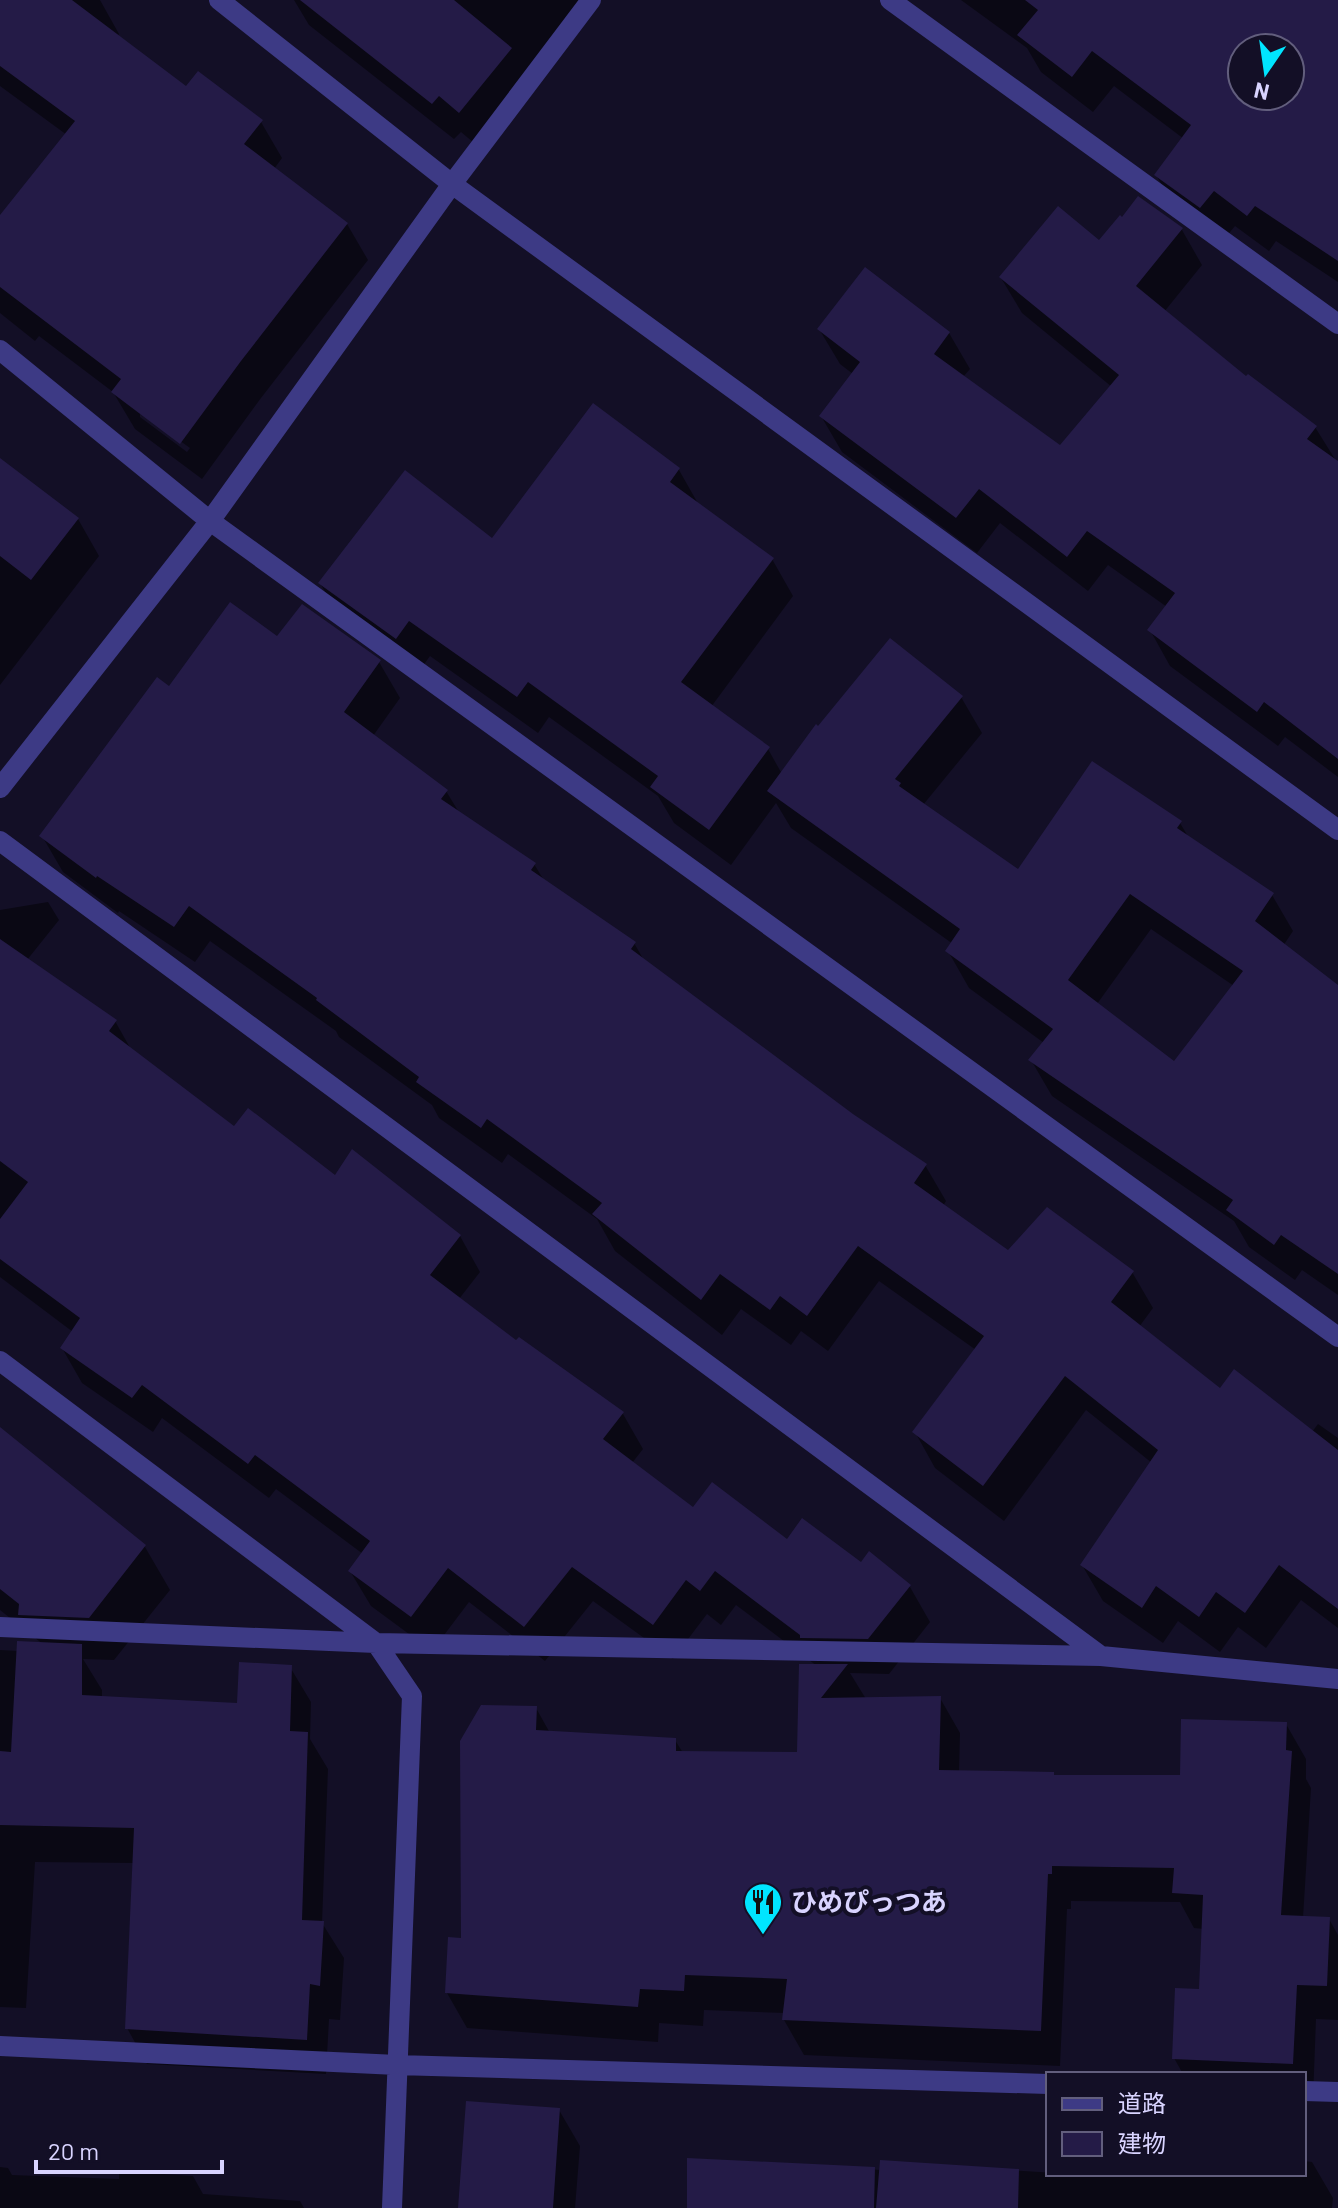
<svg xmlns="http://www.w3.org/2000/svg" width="1338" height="2208" viewBox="0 0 1338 2208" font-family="Barlow,'Noto Sans JP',sans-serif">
  <rect width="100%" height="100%" fill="#130f26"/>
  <path fill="#0007" fill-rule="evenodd" d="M0 0H100L119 34 117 37 187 89 261 122 282 158 274 169 347 224 368 260 261 398 202 479 135 429 113 392 39 336 35 341 0 313V218L67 135 0 86ZM140 412 190 448 187 452 140 417Z
    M294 0H585L480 148 461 132 454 139 309 25Z
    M961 0H1338V282L1276 241 1269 251 1235 226 1221 243 1177 211 1156 175 1184 139 1114 86 1093 112 1041 72 1027 48ZM1242 48H1290V96H1242Z
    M1139 198 1182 230 1202 265 1164 312 1246 379 1315 427 1338 464V777L1285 737 1278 746 1170 666 1150 630 1167 607 1108 565 1088 591 1000 523 977 553 842 452 821 416 853 374 840 364 819 329 949 333 970 369 963 377 1061 448 1112 387 1022 313 1001 278 1100 243 1122 220Z
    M593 406 679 470 700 507 772 559 793 596 711 707 768 749 782 774 961 697 982 733 923 805 1018 872 1180 823 1189 838 1272 895 1293 931 1283 946 1338 988V1295L1302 1270 1295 1280 1249 1247 1234 1221 1052 1096 1031 1060 1044 1043 969 988 948 951 953 944 791 828 776 803 731 865 674 823 658 796 549 717 538 733 430 656 417 674 341 620 320 583 493 541ZM1151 929 1234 986 1174 1064 1097 1004Z
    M0 460 78 519 99 556 0 685Z
    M277 639 379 662 400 698 373 736 446 791 460 814 534 864 545 882 634 943 645 962 814 1087 925 1165 946 1201 943 1206 1009 1253 1132 1272 1153 1308 1139 1327 1220 1391 1312 1432 1318 1424 1338 1438V1628L1301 1600 1266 1648 1238 1627 1220 1652 1178 1621 1163 1643 1103 1601 1082 1565 1152 1463 1086 1410 1004 1521 935 1468 915 1432 976 1350 879 1281 828 1351 801 1331 791 1345 741 1309 722 1335 615 1251 597 1219 508 1154 502 1163 439 1118 432 1105 339 1037 336 1031 210 941 195 962 119 911 118 913 63 872 42 836 169 689Z
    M48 902 59 920 27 960 115 1021 133 1053 235 1129 460 1236 480 1272 459 1299 517 1343 519 1340 623 1414 643 1449 632 1463 693 1509 861 1565 870 1554 910 1587 930 1622 889 1674 850 1673 866 1699 940 1698 960 1733 959 1772 1055 1777H1182L1286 1724 1306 1759V1779L1311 1788 1303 1918 1329 1919 1338 1935V2020L1316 2019 1313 2099 1304 2098V2074H1183L1174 2058 1201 1992 1204 1929 1194 1928 1180 1902 1071 1901V1909H1067L1060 2066 804 2055 784 2020 785 2013 704 2010 703 2026 659 2023 658 2042 467 2028 447 1993 536 1708 550 1733 675 1740 683 1753 799 1754 817 1666 736 1605 721 1625 707 1614 673 1659 593 1601 545 1661 469 1602 432 1651 371 1606 350 1571 363 1554 276 1489 269 1498 162 1418 153 1432 82 1383 62 1348 73 1332 0 1277V910Z
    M0 1430 145 1547 170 1590 114 1660 83 1659 102 1690V1698L239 1705 290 1667 311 1702 310 1739 328 1769 322 1923 344 1958 340 2020 329 2019 326 2074 147 2064 127 2028 134 1863 35 1862 26 2008 0 2007V1650L54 1653 0 1610Z
    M559 2110 580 2146 575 2208H460Z
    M697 2161 882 2170V2162L1071 2174H1304V2161L1312 2162 1333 2198 1332 2208H694Z
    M0 2167 8 2168 12 2175 119 2179V2171L193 2176 203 2194 300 2201 304 2208H0Z"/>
  <path fill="#241b47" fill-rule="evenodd" d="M0 0H72L186 86 198 71 263 120 244 144 348 223 241 361 180 444 111 392 121 379 0 287V215L75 121 0 66Z
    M300 0H454L512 48 459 113 439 96 432 104Z
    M1025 0H1338V261L1255 206 1247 216 1214 191 1200 208 1154 175 1191 125 1092 51 1072 77 1017 35 1038 10ZM1242 48H1290V96H1242Z
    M1138 196 1183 228 1136 286 1246 376 1248 374 1317 426 1307 439 1338 461V759L1264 702 1257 712 1147 630 1175 593 1087 531 1067 557 979 489 956 518 819 416 860 362 817 329 865 267 950 332 934 354 1060 445 1119 375 999 277 1058 206 1099 240 1120 215 1122 217Z
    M593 403 680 468 670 482 774 558 681 682 770 747 709 830 650 787 658 776 528 682 517 697 409 621 396 639 318 583 405 470 492 538Z
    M0 458 79 518 31 580 0 556Z
    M230 602 277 636 302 604 381 660 344 712 448 790 441 799 536 863 531 870 636 942 631 949 853 1114 927 1164 914 1183 1008 1250 1047 1207 1134 1271 1111 1302 1220 1388 1234 1369 1338 1450V1609L1279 1565 1245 1613 1216 1592 1199 1617 1156 1586 1142 1608 1080 1565 1158 1450 1065 1376 983 1486 912 1432 984 1336 858 1246 807 1316 780 1296 770 1310 720 1274 701 1300 592 1214 602 1203 487 1119 481 1128 416 1082 419 1077 316 1000 317 998 189 906 174 927 97 876 96 878 39 836 157 677 169 686Z
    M890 638 963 696 895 779 901 783 899 786 1018 869 1092 761 1182 821 1177 828 1274 893 1255 921 1338 985V1274L1281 1235 1274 1245 1226 1210 1233 1200 1028 1060 1053 1029 945 951 960 929 767 791 816 724 818 726ZM1130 894 1243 971 1174 1061 1068 980Z
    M0 939 117 1020 109 1031 234 1126 248 1108 335 1175 352 1149 461 1235 430 1275 516 1340 519 1337 624 1412 603 1439 693 1507 712 1482 787 1539 802 1518 861 1562 869 1551 911 1585 868 1639 800 1638V1635L715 1571 700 1591 686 1580 653 1625 572 1567 524 1627 448 1568 411 1617 348 1571 370 1541 255 1455 248 1464 142 1385 132 1398 60 1348 80 1318 0 1259V1219L28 1182 0 1161Z
    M0 1427 146 1545 89 1618 18 1615 19 1604 0 1589Z
    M17 1641 82 1644V1695L237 1703 239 1662 292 1665 290 1731 308 1732 302 1920 324 1921 320 1986 310 1984 307 2040 125 2029 134 1828 0 1825V1751L11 1752Z
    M799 1664H848L821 1698 941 1696 939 1770 1054 1772V1775H1180L1181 1719 1287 1722 1286 1750 1292 1751 1281 1915 1330 1917 1327 1986 1297 1985 1293 2064 1172 2059 1175 1988 1199 1989 1203 1895 1172 1893 1174 1868 1052 1866V1874H1048L1041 2031 782 2020 787 1979 685 1975 684 1991 640 1989 638 2007 445 1993 448 1937 461 1938 460 1741 481 1705 537 1706 536 1730 676 1738V1751L797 1752Z
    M466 2101 560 2108 553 2208H458Z
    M687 2158 875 2167 874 2208H687Z
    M880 2160 1019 2169 1018 2208H876Z"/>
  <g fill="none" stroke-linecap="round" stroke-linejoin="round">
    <path stroke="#3d3a85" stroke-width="20" d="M219 0 452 184 1338 830
      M890 0 1338 324
      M0 350 210 521 1338 1337
      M0 788 210 521 452 184 591 0
      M0 841 1101 1656
      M0 1361 376 1643 412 1696 392 2208
      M0 1627 376 1643 1101 1656 1338 1679
      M0 2046 397 2065 1048 2084
      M1304 2091 1338 2092"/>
  </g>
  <defs>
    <symbol id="restaurant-pin" viewBox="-11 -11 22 30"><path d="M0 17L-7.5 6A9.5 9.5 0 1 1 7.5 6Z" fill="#00e5ff" stroke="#130f26"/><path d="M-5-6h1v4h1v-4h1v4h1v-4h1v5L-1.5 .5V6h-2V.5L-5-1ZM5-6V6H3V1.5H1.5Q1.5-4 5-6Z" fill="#111"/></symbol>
  </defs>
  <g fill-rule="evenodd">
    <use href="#restaurant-pin" x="741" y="1880" width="44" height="60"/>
  </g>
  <g text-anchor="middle" stroke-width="8" stroke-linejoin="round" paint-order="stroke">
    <g font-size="26" font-weight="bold" fill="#d9d4ff" stroke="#130f26" text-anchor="start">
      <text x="791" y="1911">ひめぴっつあ</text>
    </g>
  </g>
  <rect x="1046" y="2072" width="260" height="104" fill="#130f26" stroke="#625e7d" stroke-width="2"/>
  <rect x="1062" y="2098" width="40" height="12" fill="#3d3a85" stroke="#625e7d" stroke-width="2"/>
  <text x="1118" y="2112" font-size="24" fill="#d9d4ff">道路</text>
  <rect x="1062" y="2132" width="40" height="24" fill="#241b47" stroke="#625e7d" stroke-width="2"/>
  <text x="1118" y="2152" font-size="24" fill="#d9d4ff">建物</text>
  <g transform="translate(1266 72) rotate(193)"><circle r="38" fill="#130f26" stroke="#625e7d" stroke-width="2"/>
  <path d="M0-6L14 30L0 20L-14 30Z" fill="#00e5ff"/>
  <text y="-12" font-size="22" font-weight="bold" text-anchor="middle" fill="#d9d4ff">N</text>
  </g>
  <path d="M36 2160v12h186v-12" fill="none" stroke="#d9d4ff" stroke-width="4"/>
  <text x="48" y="2160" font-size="24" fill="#d9d4ff" stroke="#130f26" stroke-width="6" paint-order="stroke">20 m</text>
</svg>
